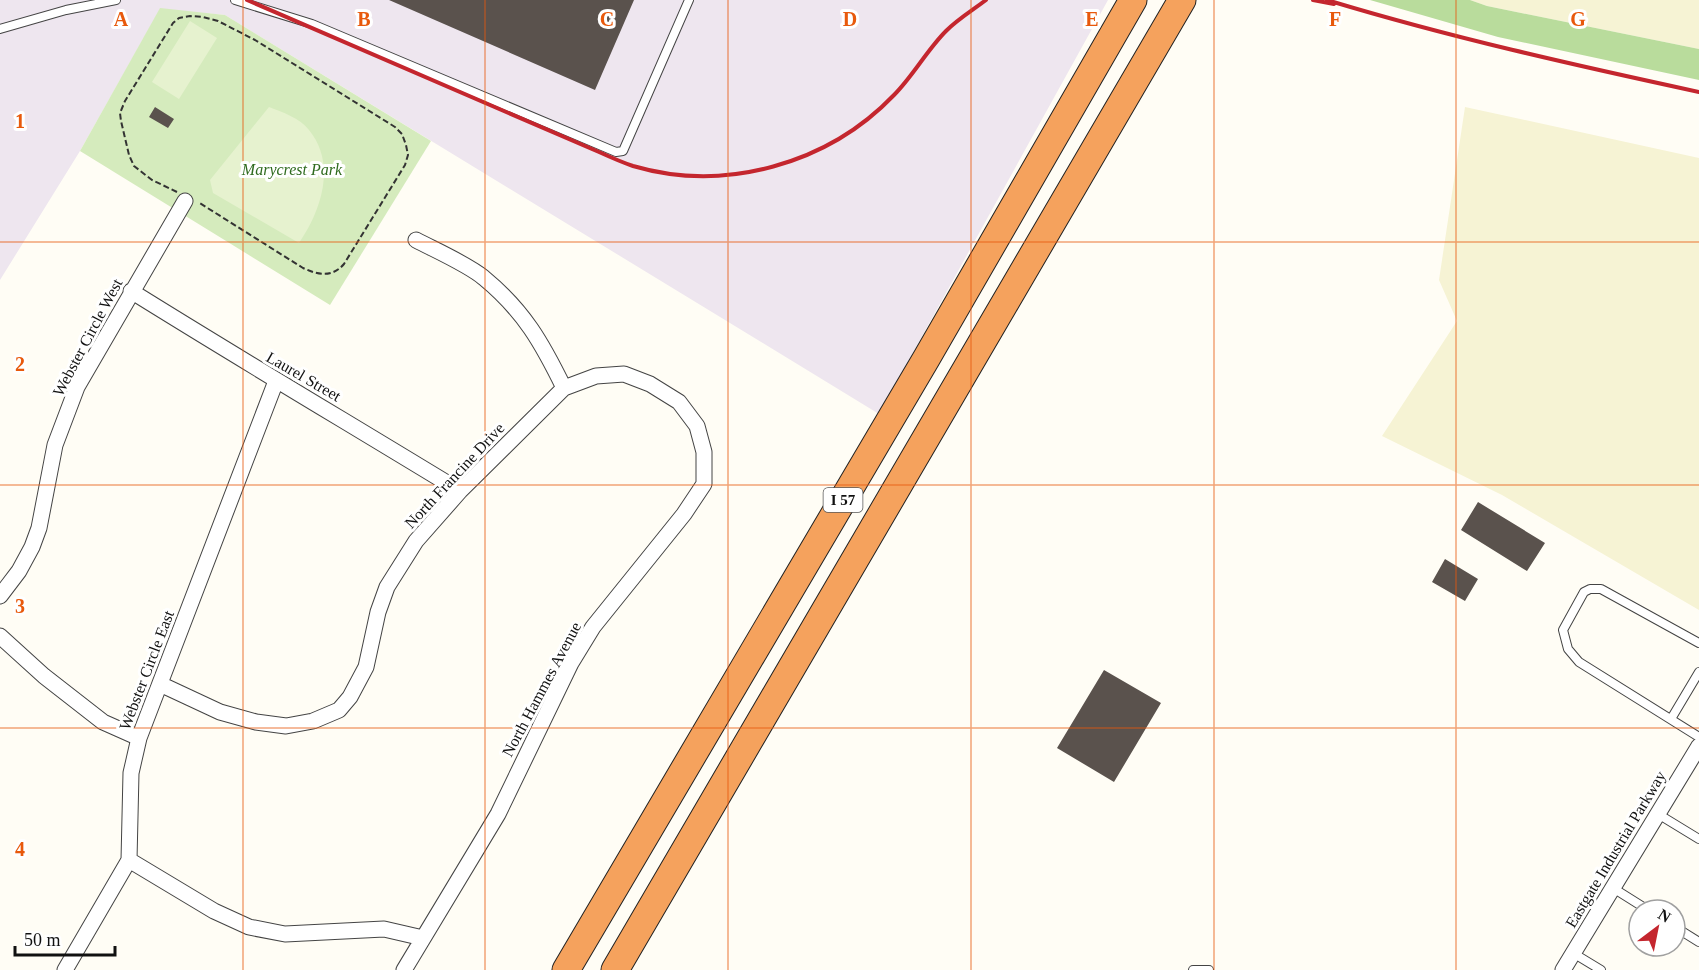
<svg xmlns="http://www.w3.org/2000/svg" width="1699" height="970" viewBox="0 0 1699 970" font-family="'Times New Roman',serif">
  <rect width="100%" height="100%" fill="#fffdf5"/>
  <path fill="#eee6ef" d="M0 0H1108L879 414 225 15 160 9 80 151 0 280Z"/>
  <path fill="#f6f3d4" d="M1470 0H1699V49L1487 6Z
    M1465 107 1699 158V610L1502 495 1382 436 1457 321 1439 280Z"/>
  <path fill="#d5ebbd" d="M160 8 225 15 431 141 330 305 80 151Z"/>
  <path fill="#b9dc9c" d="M1370 0H1470L1487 6 1699 49V80L1498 37Z"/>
  <path fill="#e6f2cf" d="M190 21 217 38 179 99 152 82Z
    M269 107C282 112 300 118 309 130 337 164 321 211 299 243L213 193 210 180Z"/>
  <path fill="#5a524d" d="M389 0H634L595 90Z
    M155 107 174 119 168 128 149 117Z
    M1478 502 1545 543 1527 571 1461 530Z
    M1445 559 1478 579 1465 601 1432 582Z
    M1104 670 1161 703 1114 782 1057 748Z"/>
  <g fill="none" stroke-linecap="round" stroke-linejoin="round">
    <defs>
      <path id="service" d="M235 0 312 24 616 152 623 151 689 0
        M0 29 66 10 116 0
        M1699 643 1601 589H1590L1584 592 1563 630 1568 649 1579 662 1699 737
        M1671 719 1699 672
        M1658 814 1699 839
        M1613 888 1648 910
        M1675 927 1699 942
        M1573 953 1601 970
        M1193 970H1209"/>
      <path id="minor" d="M416 240C435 250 469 265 484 278 524 311 542 343 564 388
        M131 291C240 359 350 424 460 491
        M0 596 19 571 32 547 39 528 55 445 77 387 185 201
        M0 636 44 676 103 722 139 738
        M160 684 220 712 256 722 286 726 313 721 339 710 350 697 366 667 378 612 387 587 416 541 460 491 564 388 596 376 624 374 650 384 679 402 697 426 704 452V484L684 514 593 627 571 663 498 814 404 970
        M129 860 214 911 249 927 285 934 384 929 423 938
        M65 970 129 860 131 773 139 738 276 381
        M1563 970 1699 746"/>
      <path id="motorway" d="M566 970 926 359 1133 0
        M615 970 1182 0"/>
    </defs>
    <use href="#service" stroke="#444" stroke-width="10"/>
    <use href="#minor" stroke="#444" stroke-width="17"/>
    <use href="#motorway" stroke="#222" stroke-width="29"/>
    <path stroke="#333" stroke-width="2" stroke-dasharray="6 3" stroke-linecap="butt" d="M177 192 152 180 134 166 129 155 121 121 120 113 125 101 173 23 179 18 190 16 203 17 218 21 255 40 395 127 402 134 406 145 408 155 405 165 344 264C332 278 318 275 303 268L198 202"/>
    <use href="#service" stroke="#fff" stroke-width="8"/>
    <use href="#minor" stroke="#fff" stroke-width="15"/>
    <use href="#motorway" stroke="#f5a25d" stroke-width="27"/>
    <path stroke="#c4262e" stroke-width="4" d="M247 0 599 152C610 157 621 162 633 166 725 193 828 164 894 95 913 76 927 50 946 31 958 19 973 10 986 0
      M1313 0 1334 4
      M1327 0C1449 37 1574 65 1699 92"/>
  </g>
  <path fill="none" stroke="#e8590c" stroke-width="1.5" stroke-opacity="0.55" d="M243 0V970M485 0V970M728 0V970M971 0V970M1214 0V970M1456 0V970M0 242H1699M0 485H1699M0 728H1699"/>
  <g text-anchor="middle" stroke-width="6" stroke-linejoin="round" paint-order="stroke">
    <rect fill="#fff" stroke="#585858" stroke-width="1.5" x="823.5" y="488" width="39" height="24" rx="4.5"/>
    <g font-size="15" font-weight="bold" fill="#111">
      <text x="843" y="505">I 57</text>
    </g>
    <g font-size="16" font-style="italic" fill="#2f6b1f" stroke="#fff">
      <text x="292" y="175">Marycrest Park</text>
    </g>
    <g font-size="16" fill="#111" stroke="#fff">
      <text transform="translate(87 337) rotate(-62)" y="6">Webster Circle West</text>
      <text transform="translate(304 376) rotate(30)" y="6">Laurel Street</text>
      <text transform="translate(454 475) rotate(-47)" y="6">North Francine Drive</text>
      <text transform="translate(146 670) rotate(-69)" y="6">Webster Circle East</text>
      <text transform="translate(541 689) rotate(-62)" y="6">North Hammes Avenue</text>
      <text transform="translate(1615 849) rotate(-59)" y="6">Eastgate Industrial Parkway</text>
    </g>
  </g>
  <g font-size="20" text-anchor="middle" font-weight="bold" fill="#e8590c" stroke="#fff" stroke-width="6" stroke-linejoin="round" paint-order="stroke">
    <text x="121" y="26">A</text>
    <text x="364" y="26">B</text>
    <text x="607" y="26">C</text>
    <text x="850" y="26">D</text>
    <text x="1092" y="26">E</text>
    <text x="1335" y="26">F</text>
    <text x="1578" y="26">G</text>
    <text x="20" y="128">1</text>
    <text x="20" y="371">2</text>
    <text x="20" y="613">3</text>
    <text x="20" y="856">4</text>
  </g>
  <g transform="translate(1657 928) rotate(32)"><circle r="28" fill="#ffffff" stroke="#a0a0a0" stroke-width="1.5"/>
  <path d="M0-4.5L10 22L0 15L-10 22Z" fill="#c4262e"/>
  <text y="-9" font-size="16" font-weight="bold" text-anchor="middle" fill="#111111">N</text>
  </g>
  <path d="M15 946v9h100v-9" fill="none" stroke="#111111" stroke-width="3"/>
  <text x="24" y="946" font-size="18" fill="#111111" stroke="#ffffff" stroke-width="4.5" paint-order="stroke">50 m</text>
</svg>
